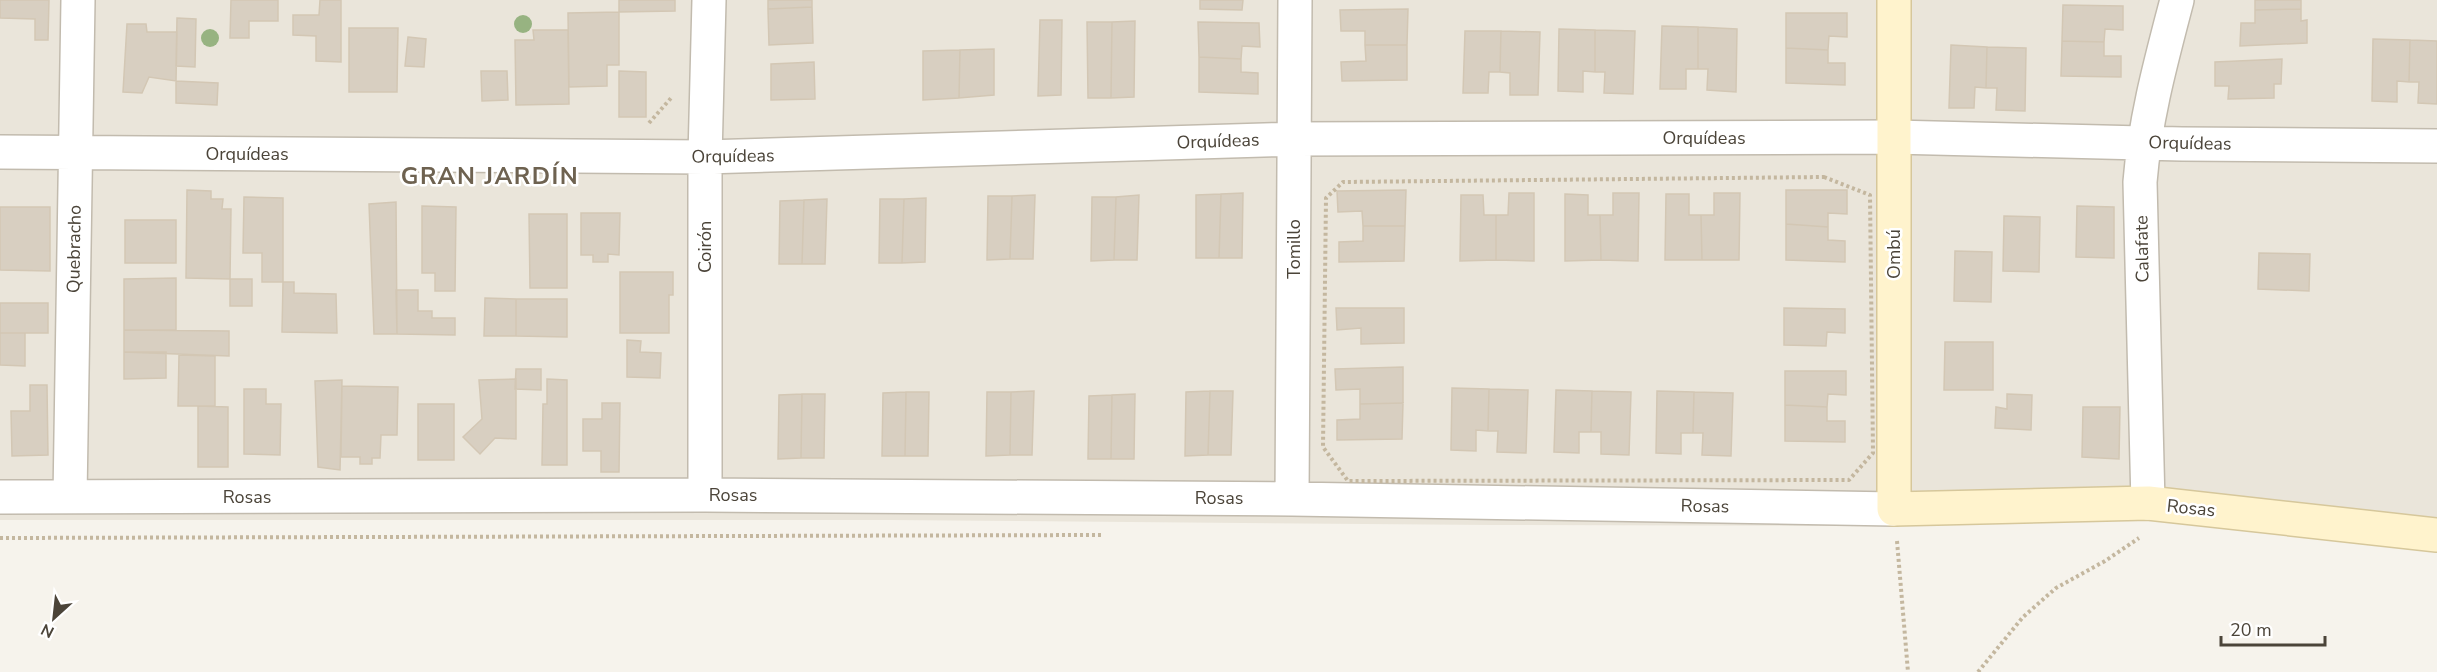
<svg xmlns="http://www.w3.org/2000/svg" width="2437" height="672" viewBox="0 0 2437 672" font-family="'Nunito Sans',sans-serif">
  <rect width="100%" height="100%" fill="#f6f3ec"/>
  <path fill="#eae5da" d="M0 0H2437V534L2320 522 1893 507 1895 526 1492 525 890 520H0Z"/>
  <path fill="#d8cfc1" stroke="#d3c7b4" stroke-width="1.5" d="M0 0H49L48 40H35V19L0 18Z
    M231 0H278V21H249V38H230Z
    M320 0H341V62L316 61V36L293 35V15H319Z
    M619 0H675V11L619 12Z
    M768 0H812V7L768 9Z
    M1200 0H1243L1242 10 1200 9Z
    M2255 0H2301V9L2255 10Z
    M2063 5 2123 6V30L2105 29 2104 42 2062 41Z
    M812 7 813 43 769 45 768 9Z
    M1408 9 1407 45H1365V31H1341L1340 10Z
    M2301 9V21L2307 20V43L2240 46 2241 23H2255V10Z
    M619 12V65H607V86L569 87 568 13Z
    M1786 13H1847V37L1829 36 1828 50 1786 48Z
    M177 18 196 19 195 67 176 66Z
    M1040 20H1062L1061 95 1038 96Z
    M1135 21 1134 97 1111 98 1112 22Z
    M1087 22H1112L1111 98H1088Z
    M1198 22 1259 23 1260 47 1242 46 1241 59 1199 57Z
    M127 24H146L147 32H177L176 81 149 77 142 93 123 92Z
    M1662 26 1698 27V69H1686V89H1660Z
    M1698 27 1737 29 1736 92 1707 90 1708 69H1698Z
    M349 28H398L397 92H349Z
    M1559 29 1595 30V72L1583 71V92L1558 91Z
    M533 30H568L569 104 516 105 515 40H534Z
    M1595 30 1635 31 1633 94 1604 93 1605 72H1595Z
    M1465 31H1501L1500 72H1489L1488 93H1463Z
    M1501 31 1540 32 1538 95H1510V73L1500 72Z
    M408 37 426 39 424 67 405 66Z
    M2373 39 2410 40 2409 82 2397 81V102L2372 101Z
    M2410 40 2437 41V104L2418 103 2419 82H2409Z
    M2062 41 2104 42V56H2121V77L2061 76Z
    M1365 45H1407V80L1342 81 1341 62 1366 61Z
    M1951 45 1987 47 1986 88 1975 87 1974 108H1949Z
    M1987 47 2026 48 2025 111 1996 110 1997 88H1986Z
    M1786 48 1828 50V63H1845V85L1786 83Z
    M994 49V95L959 98 960 50Z
    M960 50 959 98 923 100V51Z
    M1199 57 1241 59V72L1258 73V94L1199 92Z
    M2282 59 2281 84H2274V98L2228 99 2229 86H2215V62Z
    M814 62 815 99 771 100V64Z
    M481 71H507L508 100 482 101Z
    M619 71 646 72V117H619Z
    M176 81 218 83 217 105 176 103Z
    M187 190 211 191V199H223L222 209H231L230 279 186 278Z
    M1406 190 1405 226H1363L1362 211 1338 212 1337 191Z
    M1786 190H1847V214L1828 213V227L1786 224Z
    M1243 193 1242 258H1219L1221 194Z
    M1509 193H1534V261L1496 260V215H1508Z
    M1613 193H1639L1638 261 1601 260 1600 215H1613Z
    M1714 193H1740L1739 260H1702L1701 215H1714Z
    M1221 194 1219 258H1196V195Z
    M1565 194 1588 195V215H1600L1601 260 1565 261Z
    M1666 194H1689V215H1701L1702 260H1665Z
    M1035 195 1033 259H1010L1012 196Z
    M1139 195 1137 260H1114L1116 197Z
    M1461 195H1483L1484 215H1496V260L1460 261Z
    M988 196H1012L1010 259 987 260Z
    M244 197 283 198V282H262V253H243Z
    M1092 197H1116L1114 260 1091 261Z
    M926 198 925 262 902 263 904 199Z
    M827 199 825 264H802L804 200Z
    M880 199H904L902 263H879Z
    M804 200 802 264H779L780 201Z
    M396 202 397 334H374L369 204Z
    M422 206 456 207 455 291H435V273H422Z
    M2077 206 2114 207V258L2076 257Z
    M0 207H50V271L0 270Z
    M581 213H620L619 255 608 254V262H593V255H581Z
    M529 214H567V288H530Z
    M2004 216 2040 217 2039 272 2003 271Z
    M125 220H176V263H125Z
    M1786 224 1828 227V240L1845 241V262L1786 260Z
    M1363 226H1405L1404 261 1339 262V242L1363 241Z
    M1955 251 1992 252 1991 302 1954 301Z
    M2259 253 2310 254 2309 291 2258 289Z
    M620 272H673V295H669V333H620Z
    M176 278V330H124V279Z
    M230 279H252V306H230Z
    M283 282H294V293L336 294 337 333 282 332Z
    M396 290H418V311H432V318H455V335L397 334Z
    M485 298 516 299V336H484Z
    M516 299H567V337L516 336Z
    M0 303H48V333H0Z
    M1336 308H1404V343L1361 344V328L1337 330Z
    M1784 308 1845 309V333L1827 332 1826 346 1784 345Z
    M124 330 229 331V356L124 352Z
    M0 333H25V366L0 365Z
    M627 340 641 341 640 352 661 353 660 378 627 377Z
    M1945 342H1993V390H1944Z
    M124 352H166V378L124 379Z
    M179 355 215 356V406H178Z
    M1403 367V403L1360 404V389L1336 390 1335 369Z
    M516 369H541V390L515 389Z
    M1785 371H1846V395L1828 394 1827 407 1785 405Z
    M516 379V439L495 438 480 454 463 437 482 419 479 380Z
    M547 379 567 380V465H542L543 404H547Z
    M342 380 340 470 318 467 315 381Z
    M30 385H47L48 455 12 456 11 411H30Z
    M342 386 398 387 397 435H381L380 458H372V464H360V457H341Z
    M1452 388 1489 389 1488 431 1476 430V451L1451 450Z
    M244 389H266V404H281L280 455 244 454Z
    M1489 389 1528 390 1526 453 1497 452 1498 431H1488Z
    M1556 390 1592 391 1591 432H1579V453L1554 452Z
    M1034 391 1032 455H1010L1011 392Z
    M1210 391H1233L1231 455H1208Z
    M1210 391 1208 455 1185 456 1186 392Z
    M1592 391 1631 392 1629 455 1601 454V432H1591Z
    M1657 391 1694 392 1693 433H1681V454L1656 453Z
    M906 392H929L928 456H905Z
    M906 392 905 456H882L883 393Z
    M987 392H1011L1010 455 986 456Z
    M1694 392 1733 393 1731 456 1702 455 1703 433H1693Z
    M802 394 801 458 778 459 779 395Z
    M802 394H825L824 458H801Z
    M1135 394 1134 459H1111L1112 395Z
    M2007 394 2032 395 2031 430 1995 428 1996 407 2007 409Z
    M1112 395 1111 459H1088L1089 396Z
    M602 403H620L619 472H601V451H583V419H602Z
    M1403 403 1402 439 1337 440V420L1360 419V404Z
    M418 404H454V460H418Z
    M1785 405 1827 407V421H1845V442L1785 441Z
    M198 406 228 407V467H198Z
    M2083 407H2120L2119 459 2082 457Z"/>
  <g fill="none" stroke-linecap="round" stroke-linejoin="round">
    <defs>
      <path id="street" d="M0 152 705 157 1294 139 1894 137 2182 144 2437 146
        M705 495V157L709 0
        M0 497 705 495 1292 499 1894 509
        M70 497 78 0
        M1292 499 1295 0
        M2148 503 2140 182C2145 119 2161 61 2177 0"/>
      <path id="secondary" d="M1894 0V509L2148 503 2437 535"/>
    </defs>
    <use href="#street" stroke="#c2bbae" stroke-width="36"/>
    <use href="#secondary" stroke="#d6c79b" stroke-width="36"/>
    <path stroke="#c4b79f" stroke-width="4" stroke-dasharray="3 3" stroke-linecap="butt" d="M649 123 672 97
      M1824 177 1870 195 1873 453 1849 480 1348 481 1323 447 1326 198 1343 182Z
      M0 538 1101 535
      M1897 541 1908 672
      M1978 672 2023 617 2056 588 2105 561 2139 538"/>
    <use href="#street" stroke="#fff" stroke-width="33"/>
    <use href="#secondary" stroke="#fff3cd" stroke-width="33"/>
  </g>
  <g fill="#97b381">
    <circle cx="523" cy="24" r="9"/>
    <circle cx="210" cy="38" r="9"/>
  </g>
  <g text-anchor="middle" stroke-width="5" stroke-linejoin="round" paint-order="stroke">
    <g font-size="18" fill="#4b4439" stroke="#fff">
      <text x="1704" y="144">Orquídeas</text>
      <text transform="translate(1218 141) rotate(-2)" y="6">Orquídeas</text>
      <text transform="translate(2190 143) rotate(1)" y="6">Orquídeas</text>
      <text x="247" y="160">Orquídeas</text>
      <text transform="translate(733 156) rotate(-1)" y="6">Orquídeas</text>
      <text transform="translate(705 247) rotate(-90)" y="6">Coirón</text>
      <text transform="translate(74 249) rotate(-89)" y="6">Quebracho</text>
      <text transform="translate(1294 249) rotate(-90)" y="6">Tomillo</text>
      <text transform="translate(2142 249) rotate(-91)" y="6">Calafate</text>
      <text transform="translate(1894 254) rotate(-90)" y="6">Ombú</text>
      <text x="733" y="501">Rosas</text>
      <text x="247" y="503">Rosas</text>
      <text x="1219" y="504">Rosas</text>
      <text transform="translate(1705 506) rotate(1)" y="6">Rosas</text>
      <text transform="translate(2191 508) rotate(6)" y="6">Rosas</text>
    </g>
    <g font-size="24" font-weight="bold" letter-spacing="1.5" fill="#6e6250" stroke="#fff">
      <text x="490" y="184">GRAN JARDÍN</text>
    </g>
  </g>
  <g transform="translate(54 618) rotate(207)" stroke="#ffffff" stroke-width="4.5" paint-order="stroke">
  <path d="M0-4.5L10 22L0 15L-10 22Z" fill="#4b4439"/>
  <text y="-9" font-size="16" font-weight="bold" text-anchor="middle" fill="#4b4439">N</text>
  </g>
  <path d="M2221 636v9h104v-9" fill="none" stroke="#4b4439" stroke-width="3"/>
  <text x="2230" y="636" font-size="18" fill="#4b4439" stroke="#ffffff" stroke-width="4.5" paint-order="stroke">20 m</text>
</svg>
